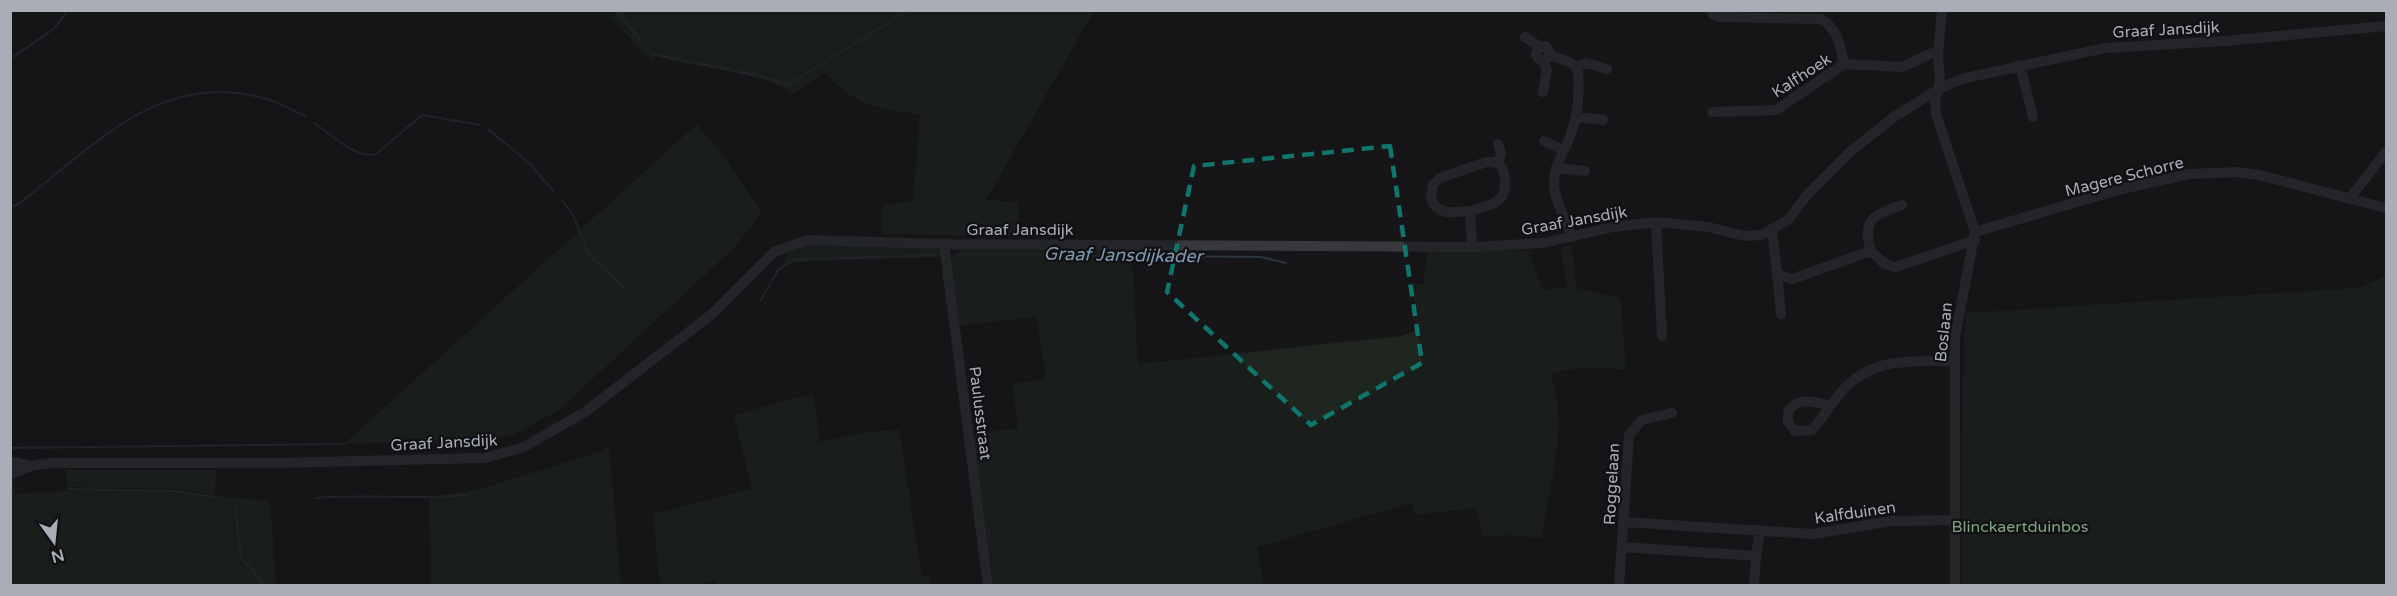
<svg xmlns="http://www.w3.org/2000/svg" width="2397" height="596" viewBox="0 0 2397 596" font-family="'Varela Round',sans-serif">
  <rect width="100%" height="100%" fill="#161618"/>
  <path fill="#1e261f" d="M623 11V10L1094 11 986 200 1019 202 1018 236 882 234V205L913 201 920 114C875 108 857 107 825 73L794 94C754 69 701 70 656 56L651 60 609 17Z
    M697 124 726 159 762 212 737 245 559 410 515 434 499 438 344 444Z
    M808 245 930 246 938 250 942 257 810 261 790 264 781 269 787 253Z
    M1571 245 1577 288 1620 298 1626 369C1609 369 1565 365 1551 375 1568 426 1550 486 1541 538L1513 535 1483 537 1476 508 1415 515 1411 503 1257 547 1263 585H994L972 434 1018 428 1012 384 1046 379 1037 317 956 326 949 260 965 247 1201 251 1204 259 1132 260 1138 364 1401 336 1415 331 1416 318 1412 284H1423L1428 252 1532 250 1530 255 1543 290 1567 287 1561 247Z
    M2386 276V585H1962V439L1964 336 1967 313 2359 288Z
    M813 393 820 442 865 432 899 430 922 577 929 575 931 585 717 586 716 581 694 585H660L653 514 752 488 734 415Z
    M609 445 621 585H431L429 497 477 490 602 451Z
    M11 459H15L11 471 16 494C68 490 121 488 173 492 206 495 238 499 270 500L276 585 11 586Z
    M67 470H216L215 495 173 489 67 487Z"/>
  <g fill="none" stroke-linecap="round" stroke-linejoin="round">
    <path stroke="#2c353c" stroke-width="2" d="M615 10 642 41
      M652 54 760 76 788 85 909 10
      M10 59 55 28 68 10
      M314 123C330 133 356 160 376 154L422 115 480 125
      M489 130 529 163 554 192
      M562 200 573 215 589 255 622 286
      M10 208 20 203C95 145 162 68 267 99 280 103 292 110 305 116
      M958 254 1261 257 1286 263
      M761 300 778 270 793 260 935 255
      M11 448 344 444
      M68 489 173 491 215 497
      M316 498C366 494 417 500 466 495
      M235 506 241 558 254 572 263 586"/>
    <path stroke="#37383d" stroke-width="10" d="M1712 10 1713 15 1720 17 1821 19C1839 31 1840 45 1844 64
      M1942 10 1938 54 1940 81 1935 101 1936 114 1975 232 1955 337V586
      M1525 37 1540 47
      M1551 55 1543 61 1538 58 1536 53 1540 47 1546 46 1551 55 1571 63 1578 71C1580 89 1578 113 1572 131 1566 150 1554 163 1554 184 1554 200 1567 220 1571 237
      M2020 65 2033 117
      M1576 67 1586 63 1607 69
      M1543 92 1547 70 1543 61
      M1712 112 1776 110 1844 64 1902 67 1932 53 1938 54
      M1576 117 1603 120
      M1544 141 1563 150
      M1498 144 1501 153 1498 164
      M1556 168 1585 171
      M2349 199 2386 152
      M1470 211C1454 212 1438 217 1431 198L1433 185 1440 178 1486 162H1494L1502 167C1512 199 1498 204 1470 211L1472 247
      M1656 222 1662 336
      M1772 231 1777 274 1792 279 1871 251C1861 219 1874 215 1902 205
      M1975 232 2122 189 2189 174 2237 172 2259 175 2386 208
      M944 244 988 586
      M1871 251 1885 264 1896 267 1975 240
      M1777 274 1781 314
      M1830 406C1816 402 1797 396 1788 412V422L1795 431 1812 430C1824 417 1832 401 1844 389 1873 357 1915 361 1954 361
      M10 461 31 466
      M10 474 31 466 49 463H273L484 458 522 448 585 412 712 314 774 252 807 240 944 244 1472 247 1543 243 1613 227 1656 222 1708 227 1745 236 1761 235 1788 220 1807 195 1851 151 1894 117 1937 90 1961 79 2105 48 2225 41 2386 26
      M1624 522 1813 534 1891 521 1955 520
      M1622 547 1756 556 1760 530
      M1619 586 1629 435 1642 420 1672 413
      M1754 586 1756 556"/>
  </g>
  <path d="M0 0H2397V596H0ZM1390 146 1422 363 1311 425 1167 292 1194 166Z" fill="#161618" fill-opacity=".55" fill-rule="evenodd"/>
  <path fill="none" stroke="#0f766e" stroke-width="4.5" stroke-dasharray="12 8" stroke-linejoin="round" d="M1390 146 1422 363 1311 425 1167 292 1194 166Z"/>
  <g text-anchor="middle" stroke-width="4.5" stroke-linejoin="round" paint-order="stroke">
    <g font-size="16" fill="#a8adb8" stroke="#111113">
      <text transform="translate(2166 29) rotate(-3)" y="6">Graaf Jansdijk</text>
      <text transform="translate(1801 75) rotate(-33)" y="6">Kalfhoek</text>
      <text transform="translate(2124 176) rotate(-14)" y="6">Magere Schorre</text>
      <text transform="translate(1574 220) rotate(-10)" y="6">Graaf Jansdijk</text>
      <text x="1020" y="235">Graaf Jansdijk</text>
      <text transform="translate(1943 332) rotate(-84)" y="6">Boslaan</text>
      <text transform="translate(981 413) rotate(83)" y="6">Paulusstraat</text>
      <text transform="translate(444 442) rotate(-3)" y="6">Graaf Jansdijk</text>
      <text transform="translate(1611 484) rotate(-87)" y="6">Roggelaan</text>
      <text transform="translate(1855 512) rotate(-8)" y="6">Kalfduinen</text>
    </g>
    <g font-size="16" fill="#7fa381" stroke="#111113">
      <text x="2020" y="532">Blinckaertduinbos</text>
    </g>
    <g font-size="18" font-style="italic" fill="#7f9bb3" stroke="#111113">
      <text transform="translate(1123 255) rotate(1)" y="6">Graaf Jansdijkader</text>
    </g>
  </g>
  <rect width="2397" height="596" fill="none" stroke="#a8adb8" stroke-width="24"/>
  <g transform="translate(54 542) rotate(165)" stroke="#111113" stroke-width="4.5" paint-order="stroke">
  <path d="M0-4.5L10 22L0 15L-10 22Z" fill="#a8adb8"/>
  <text y="-9" font-size="16" font-weight="bold" text-anchor="middle" fill="#a8adb8">N</text>
  </g>
</svg>
